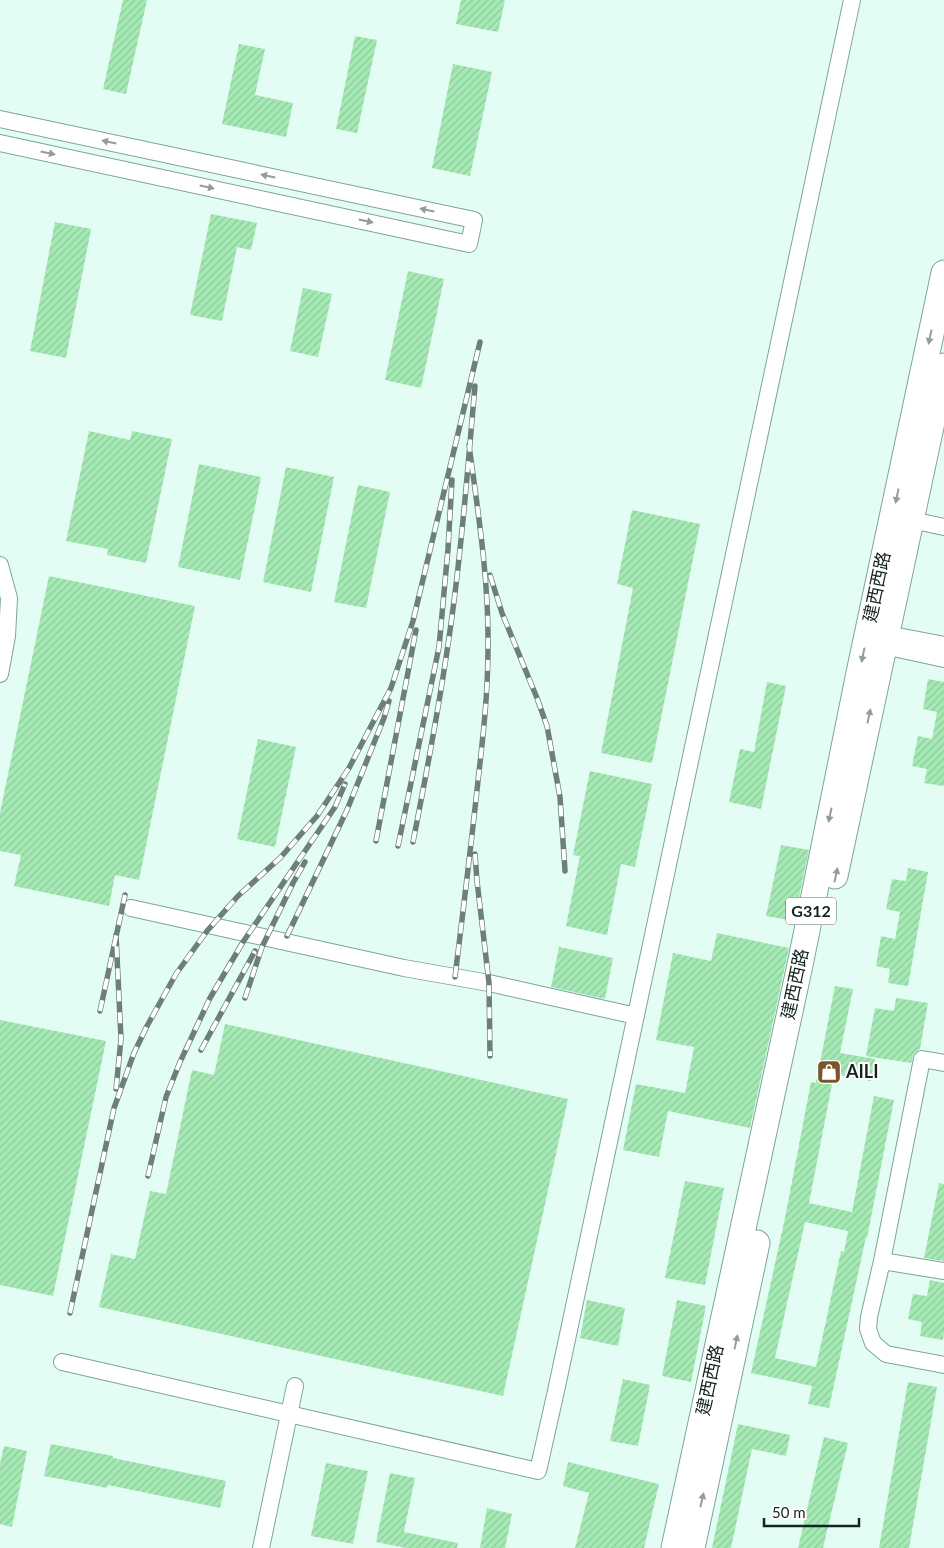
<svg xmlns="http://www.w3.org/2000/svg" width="944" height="1548" viewBox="0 0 944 1548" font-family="Lato,'Noto Sans SC',sans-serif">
  <defs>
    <pattern id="building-hatch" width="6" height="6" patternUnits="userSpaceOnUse" patternTransform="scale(1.25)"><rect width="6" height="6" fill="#a5eab5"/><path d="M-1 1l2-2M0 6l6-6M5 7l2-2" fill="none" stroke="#8dc99b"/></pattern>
  </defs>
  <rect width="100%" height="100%" fill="#e4fdf4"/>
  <path fill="url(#building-hatch)" fill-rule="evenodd" d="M123 0H147L126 94 103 89Z
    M461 0H505L498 32 456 24Z
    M355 36 377 40 357 133 336 129Z
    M239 44 265 49 255 95 293 103 286 137 222 124Z
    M453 64 492 72 470 176 432 168Z
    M211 214 257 223 251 250 237 247 222 321 190 315Z
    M55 222 91 229 66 358 30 351Z
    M408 271 444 279 421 388 385 380Z
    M303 288 332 294 318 357 290 351Z
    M89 431 130 440 132 431 172 439 146 563 107 555 108 549 66 541Z
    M199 464 261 477 240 580 178 567Z
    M286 467 334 477 311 592 263 582Z
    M358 485 390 492 366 608 334 602Z
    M632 510 700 524 652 763 601 753 633 588 617 584Z
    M49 576 195 606 139 880 115 875 109 906 14 886 21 855 0 851V813Z
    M928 679 944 682V786L924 783 927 769 912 766 918 736 932 739 937 712 923 709Z
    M767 682 786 686 761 809 729 802 740 749 754 752Z
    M258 739 296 747 275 847 237 839Z
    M590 771 652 784 635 867 621 864 607 935 566 926 580 856 573 855Z
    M781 845 809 850 794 921 766 916Z
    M908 868 928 872 908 986 888 983 890 969 876 966 881 936 895 939 900 912 886 909 892 879 906 881Z
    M717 933 789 948 750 1128 668 1111 659 1157 623 1150 636 1084 685 1093 694 1047 656 1040 673 953 711 961Z
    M559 947 613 958 605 999 551 987Z
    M835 986 853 989 840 1053 875 1059 871 1081 834 1074 809 1203 852 1212 874 1096 894 1100 867 1238 866 1237 829 1408 808 1404 812 1386 751 1373 785 1218 811 1082 816 1083ZM805 1222 848 1231 844 1252 841 1251 816 1367 775 1358Z
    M896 998 928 1003 920 1049 914 1053 911 1063 866 1056 875 1008 894 1011Z
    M0 1020 106 1041 53 1296 0 1285Z
    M225 1024 568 1099 503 1396 99 1307 111 1254 135 1259 150 1191 166 1194 192 1070 214 1075Z
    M685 1181 724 1188 705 1285 665 1278Z
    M939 1183 944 1184V1261L924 1258Z
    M930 1280 944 1283V1332L943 1340 920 1336 922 1322 908 1319 913 1294 927 1296Z
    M587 1300 625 1308 618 1346 580 1338Z
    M677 1300 706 1306 691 1382 662 1376Z
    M623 1379 650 1385 638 1446 610 1441Z
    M908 1382 937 1387 909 1548H879Z
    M738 1424 790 1435 786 1456 752 1449 731 1548H712Z
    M824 1437 848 1443 823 1548H798Z
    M51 1444 113 1456V1458L226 1481 220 1508 108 1485 107 1488 44 1476Z
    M4 1446 27 1451 12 1527 0 1524V1464Z
    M568 1462 659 1484 644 1548H575L589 1493 563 1486Z
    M326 1463 368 1471 353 1544 311 1536Z
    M390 1473 415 1478 404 1532 458 1543 457 1548H406L376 1542Z
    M487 1508 512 1514 505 1548H480Z"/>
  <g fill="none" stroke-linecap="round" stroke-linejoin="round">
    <defs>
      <path id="minor" d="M0 119 474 220 469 244 0 143
        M911 520 944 527
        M0 565 9 598 7 636 0 674
        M887 634 944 645
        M884 646 944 659
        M131 908 404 968 489 983 636 1016
        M944 1063 922 1059 882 1261 869 1317 868 1329 873 1343 886 1354 944 1365
        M882 1261 944 1271
        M62 1362 538 1471 556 1391 852 0
        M261 1548 295 1386"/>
      <path id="highway" d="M835 876 944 366
        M674 1548 800 965 859 673 944 273
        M692 1548 757 1243"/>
    </defs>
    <use href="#minor" stroke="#7da597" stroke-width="18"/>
    <use href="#highway" stroke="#7da597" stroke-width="27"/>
    <use href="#minor" stroke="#fff" stroke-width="16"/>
    <use href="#highway" stroke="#fff" stroke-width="25"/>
    <defs>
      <path id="rail" d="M490 575 502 613 537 698 547 726 560 797 565 871
        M376 841 416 630
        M413 842C432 745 450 648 460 549 466 495 470 441 475 386
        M398 846 439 647 448 549 452 480
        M475 854 477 881 489 983 490 1056
        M287 936 347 810 384 718 389 701
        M455 977C463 912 471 846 478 781 483 737 488 693 488 648 489 580 478 512 469 445
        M245 998 262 947 293 883 305 862
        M100 1011 125 895
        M201 1050 255 951
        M116 1089 121 1039 116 935
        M148 1176 166 1097 180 1062 210 998 243 942 335 807 345 784
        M70 1313 114 1108 134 1053 147 1026 176 974 207 931 238 896 280 858 317 816 349 768 391 688 413 621 480 342"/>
    </defs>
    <use href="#rail" stroke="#6c8079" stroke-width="5.5"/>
    <use href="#rail" stroke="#fff" stroke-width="4" stroke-dasharray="11" stroke-linecap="butt"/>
  </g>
  <defs><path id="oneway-solid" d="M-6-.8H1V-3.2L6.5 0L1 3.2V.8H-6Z" transform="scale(1.25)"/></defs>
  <g fill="#959c9a">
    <use href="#oneway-solid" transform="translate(109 142) rotate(-168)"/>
    <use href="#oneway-solid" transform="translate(48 153) rotate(12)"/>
    <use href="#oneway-solid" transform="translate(268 176) rotate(-168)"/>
    <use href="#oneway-solid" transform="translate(207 187) rotate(12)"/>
    <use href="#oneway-solid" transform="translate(427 210) rotate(-168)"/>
    <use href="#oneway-solid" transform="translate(366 221) rotate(12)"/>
    <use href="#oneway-solid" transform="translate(930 337) rotate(102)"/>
    <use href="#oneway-solid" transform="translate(897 496) rotate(102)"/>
    <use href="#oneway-solid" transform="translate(863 655) rotate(102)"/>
    <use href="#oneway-solid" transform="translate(869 716) rotate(-78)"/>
    <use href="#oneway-solid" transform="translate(830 815) rotate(102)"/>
    <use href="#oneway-solid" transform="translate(836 875) rotate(-78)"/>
    <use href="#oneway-solid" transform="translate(736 1342) rotate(-78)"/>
    <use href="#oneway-solid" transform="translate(702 1500) rotate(-77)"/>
  </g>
  <defs>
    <symbol id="shop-square" viewBox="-11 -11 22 22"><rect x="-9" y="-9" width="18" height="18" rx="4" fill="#78572d" stroke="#fff"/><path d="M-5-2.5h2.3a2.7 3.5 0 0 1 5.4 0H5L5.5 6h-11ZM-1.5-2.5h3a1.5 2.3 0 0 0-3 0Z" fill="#fff"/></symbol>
  </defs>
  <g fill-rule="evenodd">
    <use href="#shop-square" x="815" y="1058" width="28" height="28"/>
  </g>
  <g text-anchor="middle" stroke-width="4" stroke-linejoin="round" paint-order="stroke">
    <rect fill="#fff" stroke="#5a6662" stroke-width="1" x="786" y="897.5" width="50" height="27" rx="4"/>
    <g font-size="16" font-weight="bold" fill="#14241f">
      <text x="811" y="917">G312</text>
    </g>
    <g font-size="18" fill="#14241f" stroke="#fff">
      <text transform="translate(877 587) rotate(-78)" y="6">建西西路</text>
      <text transform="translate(795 984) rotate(-78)" y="6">建西西路</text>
      <text transform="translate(710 1380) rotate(-78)" y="6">建西西路</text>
    </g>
    <g font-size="18" font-weight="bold" fill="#14241f" stroke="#fff" text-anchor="start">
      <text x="846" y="1078">AILI</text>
    </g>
  </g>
  <path d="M764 1518v8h95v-8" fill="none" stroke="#14241f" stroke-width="2.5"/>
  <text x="772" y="1518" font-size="15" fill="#14241f" stroke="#ffffff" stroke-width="4" paint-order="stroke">50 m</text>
</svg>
